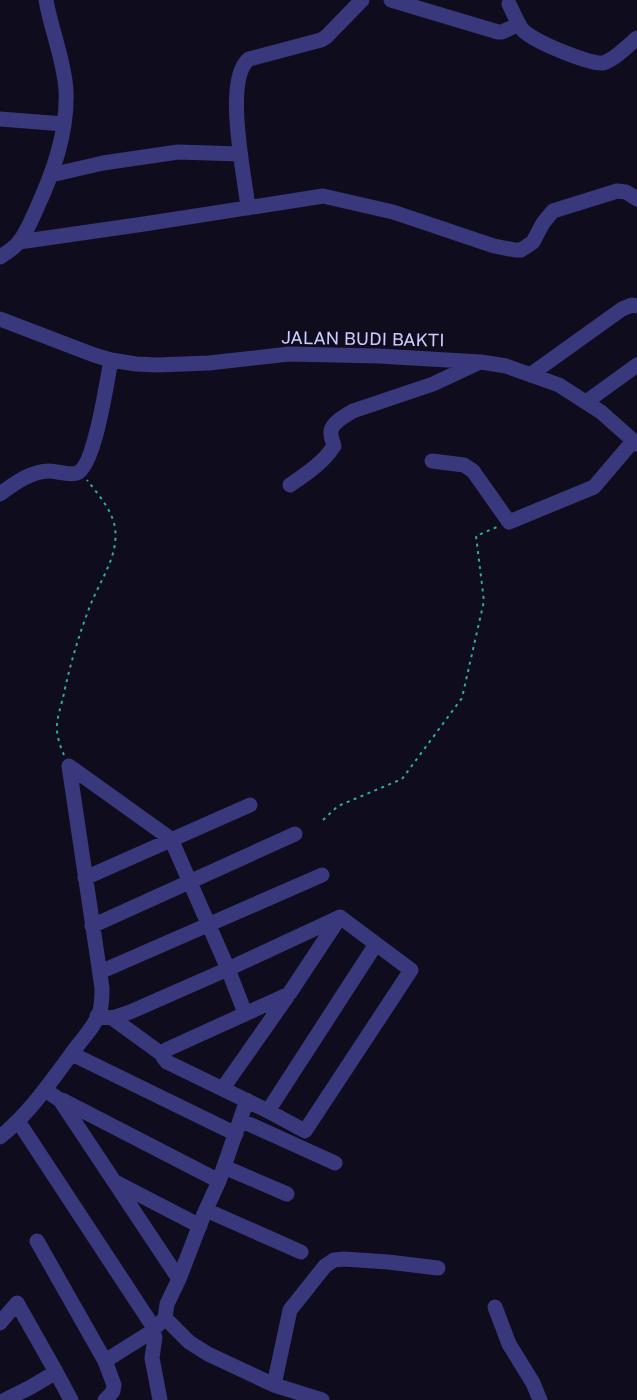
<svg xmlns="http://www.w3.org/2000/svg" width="637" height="1400" viewBox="0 0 637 1400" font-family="'Golos Text',sans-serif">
  <rect width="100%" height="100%" fill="#0f0c1d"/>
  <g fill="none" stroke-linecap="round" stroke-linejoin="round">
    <path stroke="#30aca2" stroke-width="2" stroke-dasharray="3 4.5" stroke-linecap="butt" d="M64 755C60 746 56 734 57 724 58 714 62 703 64 693 71 661 80 631 92 601 103 576 121 550 114 523 109 506 97 493 87 480
      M323 820 338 806 402 779 462 698 484 601 476 536 497 527"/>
    <path stroke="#39387c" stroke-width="15" d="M391 0 498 32H502L519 24
      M509 4C513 12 517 22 522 29 529 40 591 65 603 63 613 61 629 45 637 38
      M0 119 64 124
      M51 175 103 163 178 152 240 154
      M248 208C245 177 223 79 249 59L321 40 326 37 362 0
      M19 242 144 224 323 196 393 212 494 246 515 250H521L533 242 543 223 553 211 617 191 626 192 637 199
      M0 257C6 253 13 249 18 243 26 234 31 221 36 210 53 173 68 132 66 90 64 59 51 30 46 0
      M0 319 94 355 111 360 136 364 157 365 209 363 289 354 379 356 481 362 506 366 559 385 601 412 637 444
      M530 375 622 309 632 305 637 306
      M586 402 637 365
      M432 461 464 465 473 471 509 522 594 487 633 441
      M290 485C306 474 323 463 334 446 333 442 330 436 331 431 332 423 346 415 353 411L433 384 478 363
      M0 494C14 484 31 471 49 471 58 471 68 476 77 473 95 466 107 380 111 360
      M69 766 171 839 228 969 245 1013
      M85 878 250 805
      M92 926 295 834
      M100 972 322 875
      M289 994 168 1049 163 1052V1057L167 1062 268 1111 305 1131 411 970 340 917
      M97 1016 112 1018 130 1012 228 969 340 917
      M112 1018 163 1055
      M72 1054 236 1134
      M223 1088 289 994 340 917
      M45 1090 60 1100 179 1279
      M62 1100 219 1181
      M268 1111 376 944
      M240 1120 335 1163
      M18 1121 154 1328
      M0 1137C30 1113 52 1080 75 1049 83 1038 96 1025 100 1011 102 1003 102 995 102 988L69 766
      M224 1167 287 1194
      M117 1183 200 1226
      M206 1210 301 1252
      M37 1241 105 1361 114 1385 113 1391 110 1395 105 1400
      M495 1307 509 1344 533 1383 540 1400
      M165 1318 189 1342 208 1354 274 1385 322 1400
      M0 1323 17 1303 56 1372
      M151 1332 155 1337 152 1358 160 1400
      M105 1361 151 1332 165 1318 167 1304 179 1279 204 1214 219 1181 247 1100
      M274 1385 290 1310 325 1266 334 1260 344 1259 388 1262 438 1268
      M5 1400 31 1387 56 1372 71 1400"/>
  </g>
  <g text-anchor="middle" stroke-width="4.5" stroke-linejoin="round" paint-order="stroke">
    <g font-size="18" fill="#cfcafe" stroke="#0f0c1d">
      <text transform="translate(363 339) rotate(1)" y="6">JALAN BUDI BAKTI</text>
    </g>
  </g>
</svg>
